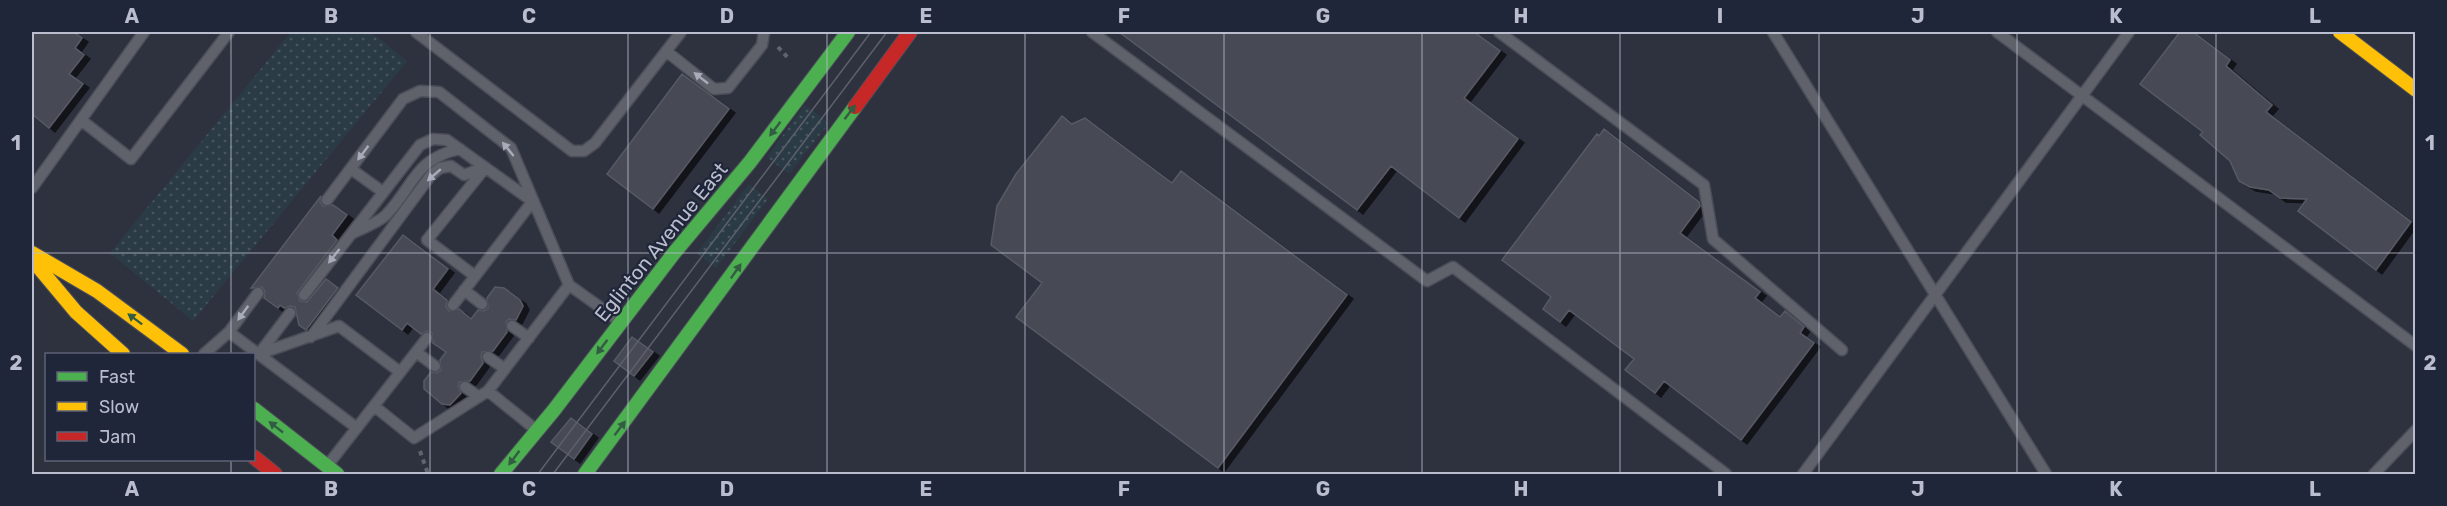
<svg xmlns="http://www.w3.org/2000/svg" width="2447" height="506" viewBox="0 0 2447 506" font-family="Rubik,sans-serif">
  <defs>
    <pattern id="grass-dots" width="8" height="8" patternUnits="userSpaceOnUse" patternTransform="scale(1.5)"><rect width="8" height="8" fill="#2b3b45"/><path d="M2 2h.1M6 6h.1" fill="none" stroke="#48555f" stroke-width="1.8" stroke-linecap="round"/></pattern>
    <filter id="shadow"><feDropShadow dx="6" dy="4" stdDeviation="0" flood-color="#0009"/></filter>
  </defs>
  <rect width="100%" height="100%" fill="#2e323f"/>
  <path fill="url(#grass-dots)" d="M291 32H371L407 61 193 321 110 253Z
    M805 105 829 123 789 174 767 157Z
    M749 184 768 199 716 268 697 253Z"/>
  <path fill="#464954" stroke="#575a65" stroke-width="1.5" filter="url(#shadow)" d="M32 32H73L82 38 75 48 84 55 69 74 83 84 49 128 32 114Z
    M1119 32H1474L1500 51 1464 98 1518 139 1459 218 1391 166 1357 210Z
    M2180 32H2193L2230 60 2226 66 2272 105 2266 112 2411 222 2376 270 2298 211 2307 199 2280 198 2269 190 2250 187 2239 181 2230 161 2200 135 2203 132 2140 84Z
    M682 74 729 109 653 209 607 174Z
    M1062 116 1072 124 1085 118 1172 183 1181 171 1347 295 1218 468 1016 317 1042 283 991 245 997 206 1016 174Z
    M1604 129 1699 202 1700 206 1680 233 1760 292 1755 298 1780 317 1785 311 1804 327 1800 333 1814 343 1741 440 1664 381 1655 393 1625 370 1634 359 1569 310 1560 322 1543 309 1551 297 1502 260 1597 134 1599 136Z
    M321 196 320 202 323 206 333 205 347 215 332 235 337 240 297 293 300 301 307 302 326 279 338 288 306 330 299 325 295 307 290 306 284 308 280 305 278 308 264 298 265 291 262 287 251 288Z
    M403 235 448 269 433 289 447 300 446 307 449 311 459 309 471 319 478 310 484 311 488 308 487 298 495 287 504 288 520 300 523 306 516 320 509 319 506 322 507 332 493 351 482 352 481 357 483 363 470 381 459 382 458 387 461 393 450 405 442 404 424 389V381L431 372 437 373 441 370 440 360 446 352 433 343 432 333 427 331 421 334 407 323 402 330 356 295Z
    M632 337 653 352 634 376 614 361Z
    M571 418 592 434 574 459 551 442Z"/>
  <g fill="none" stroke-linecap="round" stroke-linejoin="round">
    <defs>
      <path id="lane" d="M416 32 572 151H584L595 143 681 32
        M1092 32 1427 281 1453 267 1726 474
        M1499 32 1704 185 1713 239 1842 350
        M1773 32 2046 474
        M1997 32 2416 346
        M666 51 714 89 728 88 762 45 764 32
        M81 120 131 159 229 32
        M351 169 383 192
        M32 188 144 32
        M327 200 403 99 420 91 439 92 511 148 569 285 618 320
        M353 233C363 228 378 223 386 215 414 186 415 158 460 149
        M475 276 427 240 485 168
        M464 290 482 304
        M304 295 420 145 433 139 447 140 532 201
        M453 305 532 202
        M512 326 529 338
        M229 332 258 293
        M311 337 431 175 440 168 451 166 464 175 485 167
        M416 352 435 366
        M204 354 229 332 357 428
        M259 354 339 326 400 372
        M259 354 290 313
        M488 357 505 369
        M465 387 479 397
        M374 406 414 438 488 391
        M535 429 488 391 569 285
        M327 466 427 338
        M1803 474 2129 32
        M2374 474 2416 430"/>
      <path id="fast" d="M254 409 337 474
        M501 474 554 410 674 253 750 162 848 32
        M585 474 855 107"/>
      <path id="slow" d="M2340 32 2416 90
        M32 253 97 291 182 354
        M35 263 76 312 123 354"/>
      <path id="jam" d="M855 107 910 32
        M254 457 275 474"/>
    </defs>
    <use href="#lane" stroke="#4b4e58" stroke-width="13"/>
    <use href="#fast" stroke="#4b4e58" stroke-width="16"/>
    <use href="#slow" stroke="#4b4e58" stroke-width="16"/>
    <use href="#jam" stroke="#4b4e58" stroke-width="16"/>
    <path stroke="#62646d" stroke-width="4" stroke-dasharray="4.5 4.5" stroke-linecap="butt" d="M778 47 790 60
      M420 451 428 474"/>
    <use href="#lane" stroke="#5f626b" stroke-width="10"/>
    <use href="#fast" stroke="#4caf50" stroke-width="14"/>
    <use href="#slow" stroke="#ffc107" stroke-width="14"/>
    <use href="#jam" stroke="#c62828" stroke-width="14"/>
    <path stroke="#5d606a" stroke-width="1.5" d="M538 474 871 32
      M553 474 887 32"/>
  </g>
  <defs><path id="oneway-solid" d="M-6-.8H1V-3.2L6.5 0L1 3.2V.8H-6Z" transform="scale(1.5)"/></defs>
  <g fill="#a8abb9">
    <use href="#oneway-solid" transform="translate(701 78) rotate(-142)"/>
    <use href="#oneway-solid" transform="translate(508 149) rotate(-129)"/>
    <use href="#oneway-solid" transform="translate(363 153) rotate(127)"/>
    <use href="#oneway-solid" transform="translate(434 175) rotate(139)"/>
    <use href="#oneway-solid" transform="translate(334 256) rotate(128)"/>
    <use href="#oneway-solid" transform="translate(243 313) rotate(126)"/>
  </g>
  <g fill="#325d43">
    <use href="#oneway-solid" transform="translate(850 112) rotate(-53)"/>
    <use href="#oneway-solid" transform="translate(775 129) rotate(127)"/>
    <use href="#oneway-solid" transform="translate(736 271) rotate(-55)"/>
    <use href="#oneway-solid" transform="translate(135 319) rotate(-143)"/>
    <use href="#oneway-solid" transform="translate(602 347) rotate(127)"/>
    <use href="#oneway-solid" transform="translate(276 427) rotate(-142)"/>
    <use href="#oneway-solid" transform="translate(620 428) rotate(-53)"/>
    <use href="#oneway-solid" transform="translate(514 458) rotate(127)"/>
  </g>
  <path fill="none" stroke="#babdcd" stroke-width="1.5" stroke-opacity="0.55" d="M231 32V354M430 32V474M628 32V474M827 32V474M1025 32V474M1224 32V474M1422 32V474M1620 32V474M1819 32V474M2017 32V474M2216 32V474M32 253H2416M231 460V474"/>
  <g text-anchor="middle" stroke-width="4.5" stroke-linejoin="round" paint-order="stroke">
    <g font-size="20" fill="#babdcd" stroke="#20263a">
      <text transform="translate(661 242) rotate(-51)" y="7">Eglinton Avenue East</text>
    </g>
  </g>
  <rect width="2447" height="506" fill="none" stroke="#20263a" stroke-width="66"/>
  <rect x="45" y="353" width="210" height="108" fill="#20263a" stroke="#5e6275" stroke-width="1.5"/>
  <rect x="57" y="372" width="30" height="9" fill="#4caf50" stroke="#5e6275" stroke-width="1.5"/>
  <text x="99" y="383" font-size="18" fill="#babdcd">Fast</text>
  <rect x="57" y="402" width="30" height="9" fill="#ffc107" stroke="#5e6275" stroke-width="1.5"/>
  <text x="99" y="413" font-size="18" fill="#babdcd">Slow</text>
  <rect x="57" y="432" width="30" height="9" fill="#c62828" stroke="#5e6275" stroke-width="1.5"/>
  <text x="99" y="443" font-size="18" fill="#babdcd">Jam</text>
  <rect x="33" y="33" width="2381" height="440" fill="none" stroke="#babdcd" stroke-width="2"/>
  <g font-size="20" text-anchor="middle" font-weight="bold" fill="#babdcd">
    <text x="132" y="23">A</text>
    <text x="331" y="23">B</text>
    <text x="529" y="23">C</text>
    <text x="727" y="23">D</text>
    <text x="926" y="23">E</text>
    <text x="1124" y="23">F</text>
    <text x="1323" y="23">G</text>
    <text x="1521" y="23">H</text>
    <text x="1720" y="23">I</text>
    <text x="1918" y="23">J</text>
    <text x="2116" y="23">K</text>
    <text x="2315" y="23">L</text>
    <text x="16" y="150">1</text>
    <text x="2430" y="150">1</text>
    <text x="16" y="370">2</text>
    <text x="2430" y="370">2</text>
    <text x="132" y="496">A</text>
    <text x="331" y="496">B</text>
    <text x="529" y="496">C</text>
    <text x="727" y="496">D</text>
    <text x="926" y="496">E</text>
    <text x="1124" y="496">F</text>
    <text x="1323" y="496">G</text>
    <text x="1521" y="496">H</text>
    <text x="1720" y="496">I</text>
    <text x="1918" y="496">J</text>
    <text x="2116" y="496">K</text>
    <text x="2315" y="496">L</text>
  </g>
</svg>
